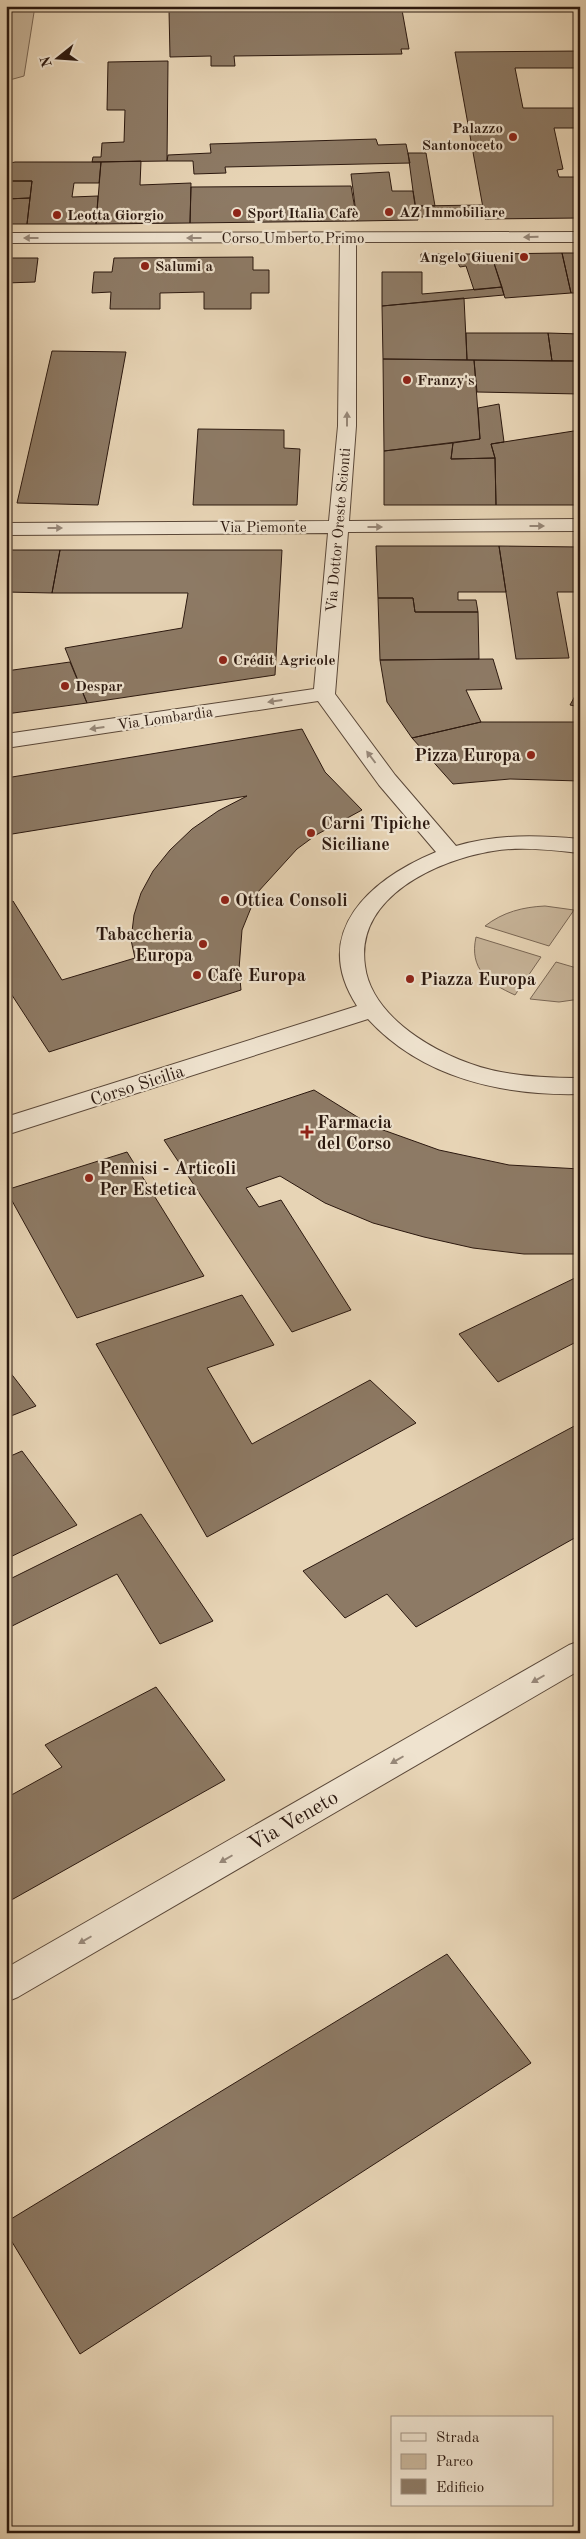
<svg xmlns="http://www.w3.org/2000/svg" width="586" height="2539" viewBox="0 0 586 2539" font-family="'Old Standard TT',serif">
  <rect width="100%" height="100%" fill="#e7d4b5"/>
  <filter id="stains"><feTurbulence type="fractalNoise" baseFrequency=".004" numOctaves="4"/><feColorMatrix values="0 0 0 0 .2 0 0 0 0 .09 0 0 0 0 .02 0 0 0 .5 -.17"/></filter>
  <radialGradient id="worn" r=".72"><stop offset=".6" stop-color="#630" stop-opacity="0"/><stop offset="1" stop-color="#630" stop-opacity=".3"/></radialGradient>
  <path fill="#c7b499" stroke="#796654" d="M6 6H35L24 76 6 81Z
    M545 906 574 910 549 946 485 926C503 912 523 907 545 906Z
    M476 937 541 957 515 995C488 983 469 969 476 937Z
    M556 962 580 969V999L559 1002 530 999Z"/>
  <path fill="#8d7a65" stroke="#2b180f" d="M392 7 393 10H402L409 49H401L402 54 234 56 235 66H211V56L170 57 169 10Z
    M580 51V68H515L523 108H580V128H554L563 169 557 170 559 177H580V218L485 219 455 52Z
    M168 61 167 161 92 162 93 157H101L102 143 124 142 125 110H107L108 62Z
    M376 139 378 145 406 144 410 163 225 167 226 173 194 174 193 161H167L168 155 211 153 210 144Z
    M408 153H426L435 206H415Z
    M141 161 140 185 191 183 190 223 96 224 101 162Z
    M15 162H101L99 183H74L72 197 98 196 96 224H27L32 181H6V164Z
    M389 172 392 191H413L418 220 357 221 351 174Z
    M7 181H32L30 198 6 199Z
    M351 186 357 221 190 223 191 187Z
    M30 198 27 224H6V199Z
    M482 205 484 216 417 217 415 206Z
    M562 253H580V293H571Z
    M562 253 571 293 505 298 491 254Z
    M421 254H491L502 287 474 290 466 266 460 267 456 260H421Z
    M253 257V270H269V293H251V309H204V292L160 293V309H110L111 292 92 293 94 272H112L114 258Z
    M6 258H38L35 282 6 283Z
    M382 272H422V294L502 287 504 295 382 306Z
    M464 298 467 360 383 359 382 306Z
    M466 333H548L552 361 467 360Z
    M548 333 580 334V361H552Z
    M52 351 126 352 98 505 17 503Z
    M383 359 474 360 480 439 384 451Z
    M474 360 580 361V394L477 392Z
    M499 404 504 442 491 444 495 458 451 459 453 443 480 439 478 408Z
    M198 429 284 430V448L300 449 297 505H193Z
    M580 430V505H496L495 458 491 444Z
    M453 443 451 459 495 458 496 505H384V451Z
    M376 546H499L506 592H458V600H476L478 612H415L413 598H378Z
    M499 546 580 547V592H557L569 658 516 659Z
    M6 550H60L52 593 6 592Z
    M60 550H282L275 675 87 703 65 648 182 628 188 593H52Z
    M378 598H413L415 612H478L479 659 380 660Z
    M493 659 502 689 466 690 481 722 412 738 387 702 380 660Z
    M70 662 87 703 6 714V671Z
    M580 687V707L570 705Z
    M481 722H580V781L510 779 453 784 412 738Z
    M302 729 325 772 362 810 316 835 297 849 257 893 242 930 239 969 241 990 49 1052 6 986V904L13 901 62 980 135 958 131 940 134 915 141 893 153 871 170 850 192 829 218 811 247 796 6 835V778Z
    M314 1090 372 1126 439 1150 509 1165 580 1169V1254H524L473 1248 424 1237 373 1223 325 1203 280 1176 246 1188 259 1207 281 1200 351 1310 292 1332 164 1140Z
    M127 1152 204 1276 77 1318 6 1190Z
    M575 1278 580 1279V1340L498 1382 459 1334Z
    M242 1295 274 1345 207 1368 252 1444 370 1380 416 1423 207 1537 96 1344Z
    M6 1367 36 1406 6 1418Z
    M580 1423V1535L416 1627 387 1594 345 1618 303 1571Z
    M22 1451 77 1525 6 1559V1458Z
    M141 1514 213 1621 160 1644 117 1574 6 1629V1581Z
    M156 1687 225 1780 6 1903V1798L62 1767 45 1745Z
    M447 1954 531 2063 80 2354 6 2232V2222Z"/>
  <g fill="none" stroke-linecap="round" stroke-linejoin="round">
    <defs>
      <path id="minor" d="M580 232V242H356V426L349 521 580 519V531L348 532 335 694 395 775 456 846C497 834 537 835 580 839V853C551 850 521 846 493 851 437 860 355 897 365 966 372 1022 450 1063 501 1072 527 1077 553 1078 580 1078V1094C503 1096 422 1078 368 1019L6 1135V1117L357 1006C309 932 371 879 436 852L379 785 318 701 6 748V734L314 689 328 533 6 535V523L329 521 338 426 340 242 6 243V233Z
        M580 1641V1670L18 1997 6 2002V1968L569 1645Z"/>
    </defs>
    <use href="#minor" stroke="#5a4738" stroke-width="2"/>
    <use href="#minor" fill="#efe3cf" fill-rule="evenodd"/>
  </g>
  <defs><path id="oneway-solid" d="M-6-.8H1V-3.2L6.5 0L1 3.2V.8H-6Z" transform="scale(1.25)"/></defs>
  <g fill="#978879">
    <use href="#oneway-solid" transform="translate(531 237) rotate(179)"/>
    <use href="#oneway-solid" transform="translate(31 238) rotate(-180)"/>
    <use href="#oneway-solid" transform="translate(194 238) rotate(-180)"/>
    <use href="#oneway-solid" transform="translate(347 419) rotate(-90)"/>
    <use href="#oneway-solid" transform="translate(537 526)"/>
    <use href="#oneway-solid" transform="translate(375 527)"/>
    <use href="#oneway-solid" transform="translate(55 528)"/>
    <use href="#oneway-solid" transform="translate(275 701) rotate(172)"/>
    <use href="#oneway-solid" transform="translate(97 728) rotate(172)"/>
    <use href="#oneway-solid" transform="translate(371 757) rotate(-127)"/>
    <use href="#oneway-solid" transform="translate(538 1679) rotate(150)"/>
    <use href="#oneway-solid" transform="translate(397 1760) rotate(150)"/>
    <use href="#oneway-solid" transform="translate(226 1859) rotate(150)"/>
    <use href="#oneway-solid" transform="translate(85 1940) rotate(150)"/>
  </g>
  <g fill="#8f2418" stroke="#efe3cf" stroke-width="2">
    <circle cx="513" cy="137" r="5"/>
    <circle cx="389" cy="212" r="5"/>
    <circle cx="237" cy="213" r="5"/>
    <circle cx="57" cy="215" r="5"/>
    <circle cx="524" cy="257" r="5"/>
    <circle cx="145" cy="266" r="5"/>
    <circle cx="407" cy="380" r="5"/>
    <circle cx="223" cy="660" r="5"/>
    <circle cx="65" cy="686" r="5"/>
    <circle cx="531" cy="755" r="5"/>
    <circle cx="311" cy="833" r="5"/>
    <circle cx="225" cy="900" r="5"/>
    <circle cx="203" cy="944" r="5"/>
    <circle cx="197" cy="975" r="5"/>
    <circle cx="410" cy="979" r="5"/>
    <path d="M304.5 1124.5h5v5h5v5h-5v5h-5v-5h-5v-5h5z"/>
    <circle cx="89" cy="1178" r="5"/>
  </g>
  <g text-anchor="middle" stroke-width="4.5" stroke-linejoin="round" paint-order="stroke">
    <g font-size="15" font-weight="bold" fill="#2b180f" stroke="#efe3cf" text-anchor="start">
      <text x="503" y="133" text-anchor="end">Palazzo<tspan x="503" dy="17">Santonoceto</tspan></text>
      <text x="399" y="217">AZ Immobiliare</text>
      <text x="247" y="218">Sport Italia Cafè</text>
      <text x="67" y="220">Leotta Giorgio</text>
      <text x="514" y="262" text-anchor="end">Angelo Giueni</text>
      <text x="155" y="271">Salumi a</text>
      <text x="417" y="385">Franzy's</text>
      <text x="233" y="665">Crédit Agricole</text>
      <text x="75" y="691">Despar</text>
    </g>
    <g font-size="15" fill="#2b180f" stroke="#efe3cf">
      <text x="293" y="243">Corso Umberto Primo</text>
      <text x="263" y="532">Via Piemonte</text>
      <text transform="translate(338 530) rotate(-85)" y="5">Via Dottor Oreste Scionti</text>
      <text transform="translate(165 718) rotate(-8)" y="5">Via Lombardia</text>
    </g>
    <g font-size="18" font-weight="bold" fill="#2b180f" stroke="#efe3cf" text-anchor="start">
      <text x="521" y="761" text-anchor="end">Pizza Europa</text>
      <text x="321" y="829">Carni Tipiche<tspan x="321" dy="21">Siciliane</tspan></text>
      <text x="235" y="906">Ottica Consoli</text>
      <text x="193" y="940" text-anchor="end">Tabaccheria<tspan x="193" dy="21">Europa</tspan></text>
      <text x="207" y="981">Cafè Europa</text>
      <text x="420" y="985">Piazza Europa</text>
      <text x="317" y="1128">Farmacia<tspan x="317" dy="21">del Corso</tspan></text>
      <text x="99" y="1174">Pennisi - Articoli<tspan x="99" dy="21">Per Estetica</tspan></text>
    </g>
    <g font-size="18" fill="#2b180f" stroke="#efe3cf">
      <text transform="translate(137 1085) rotate(-18)" y="6">Corso Sicilia</text>
    </g>
    <g font-size="21" fill="#2b180f" stroke="#efe3cf">
      <text transform="translate(293 1820) rotate(-30)" y="7">Via Veneto</text>
    </g>
  </g>
  <rect width="586" height="2539" fill="none" stroke="#e7d4b5" stroke-width="25"/>
  <rect x="8" y="8" width="571" height="2524" fill="none" stroke="#2b180f" stroke-width="2.5"/>
  <rect x="12" y="12" width="561" height="2514" fill="none" stroke="#2b180f"/>
  <rect x="391" y="2416" width="162" height="90" fill="#efe3cf" stroke="#a19282"/>
  <rect x="401" y="2433" width="25" height="8" fill="#efe3cf" stroke="#a19282"/>
  <text x="436" y="2442" font-size="15" fill="#2b180f">Strada</text>
  <rect x="401" y="2454" width="25" height="15" fill="#c7b499" stroke="#a19282"/>
  <text x="436" y="2466" font-size="15" fill="#2b180f">Parco</text>
  <rect x="401" y="2479" width="25" height="15" fill="#8d7a65" stroke="#a19282"/>
  <text x="436" y="2492" font-size="15" fill="#2b180f">Edificio</text>
  <g transform="translate(58 58) rotate(253)" stroke="#efe3cf" stroke-width="4" paint-order="stroke">
  <path d="M0-4L9 19L0 12L-9 19Z" fill="#2b180f"/>
  <text y="-8" font-size="14" font-weight="bold" text-anchor="middle" fill="#2b180f">N</text>
  </g>
  <rect width="100%" height="100%" filter="url(#stains)"/>
  <rect width="100%" height="100%" fill="url(#worn)"/>
</svg>
